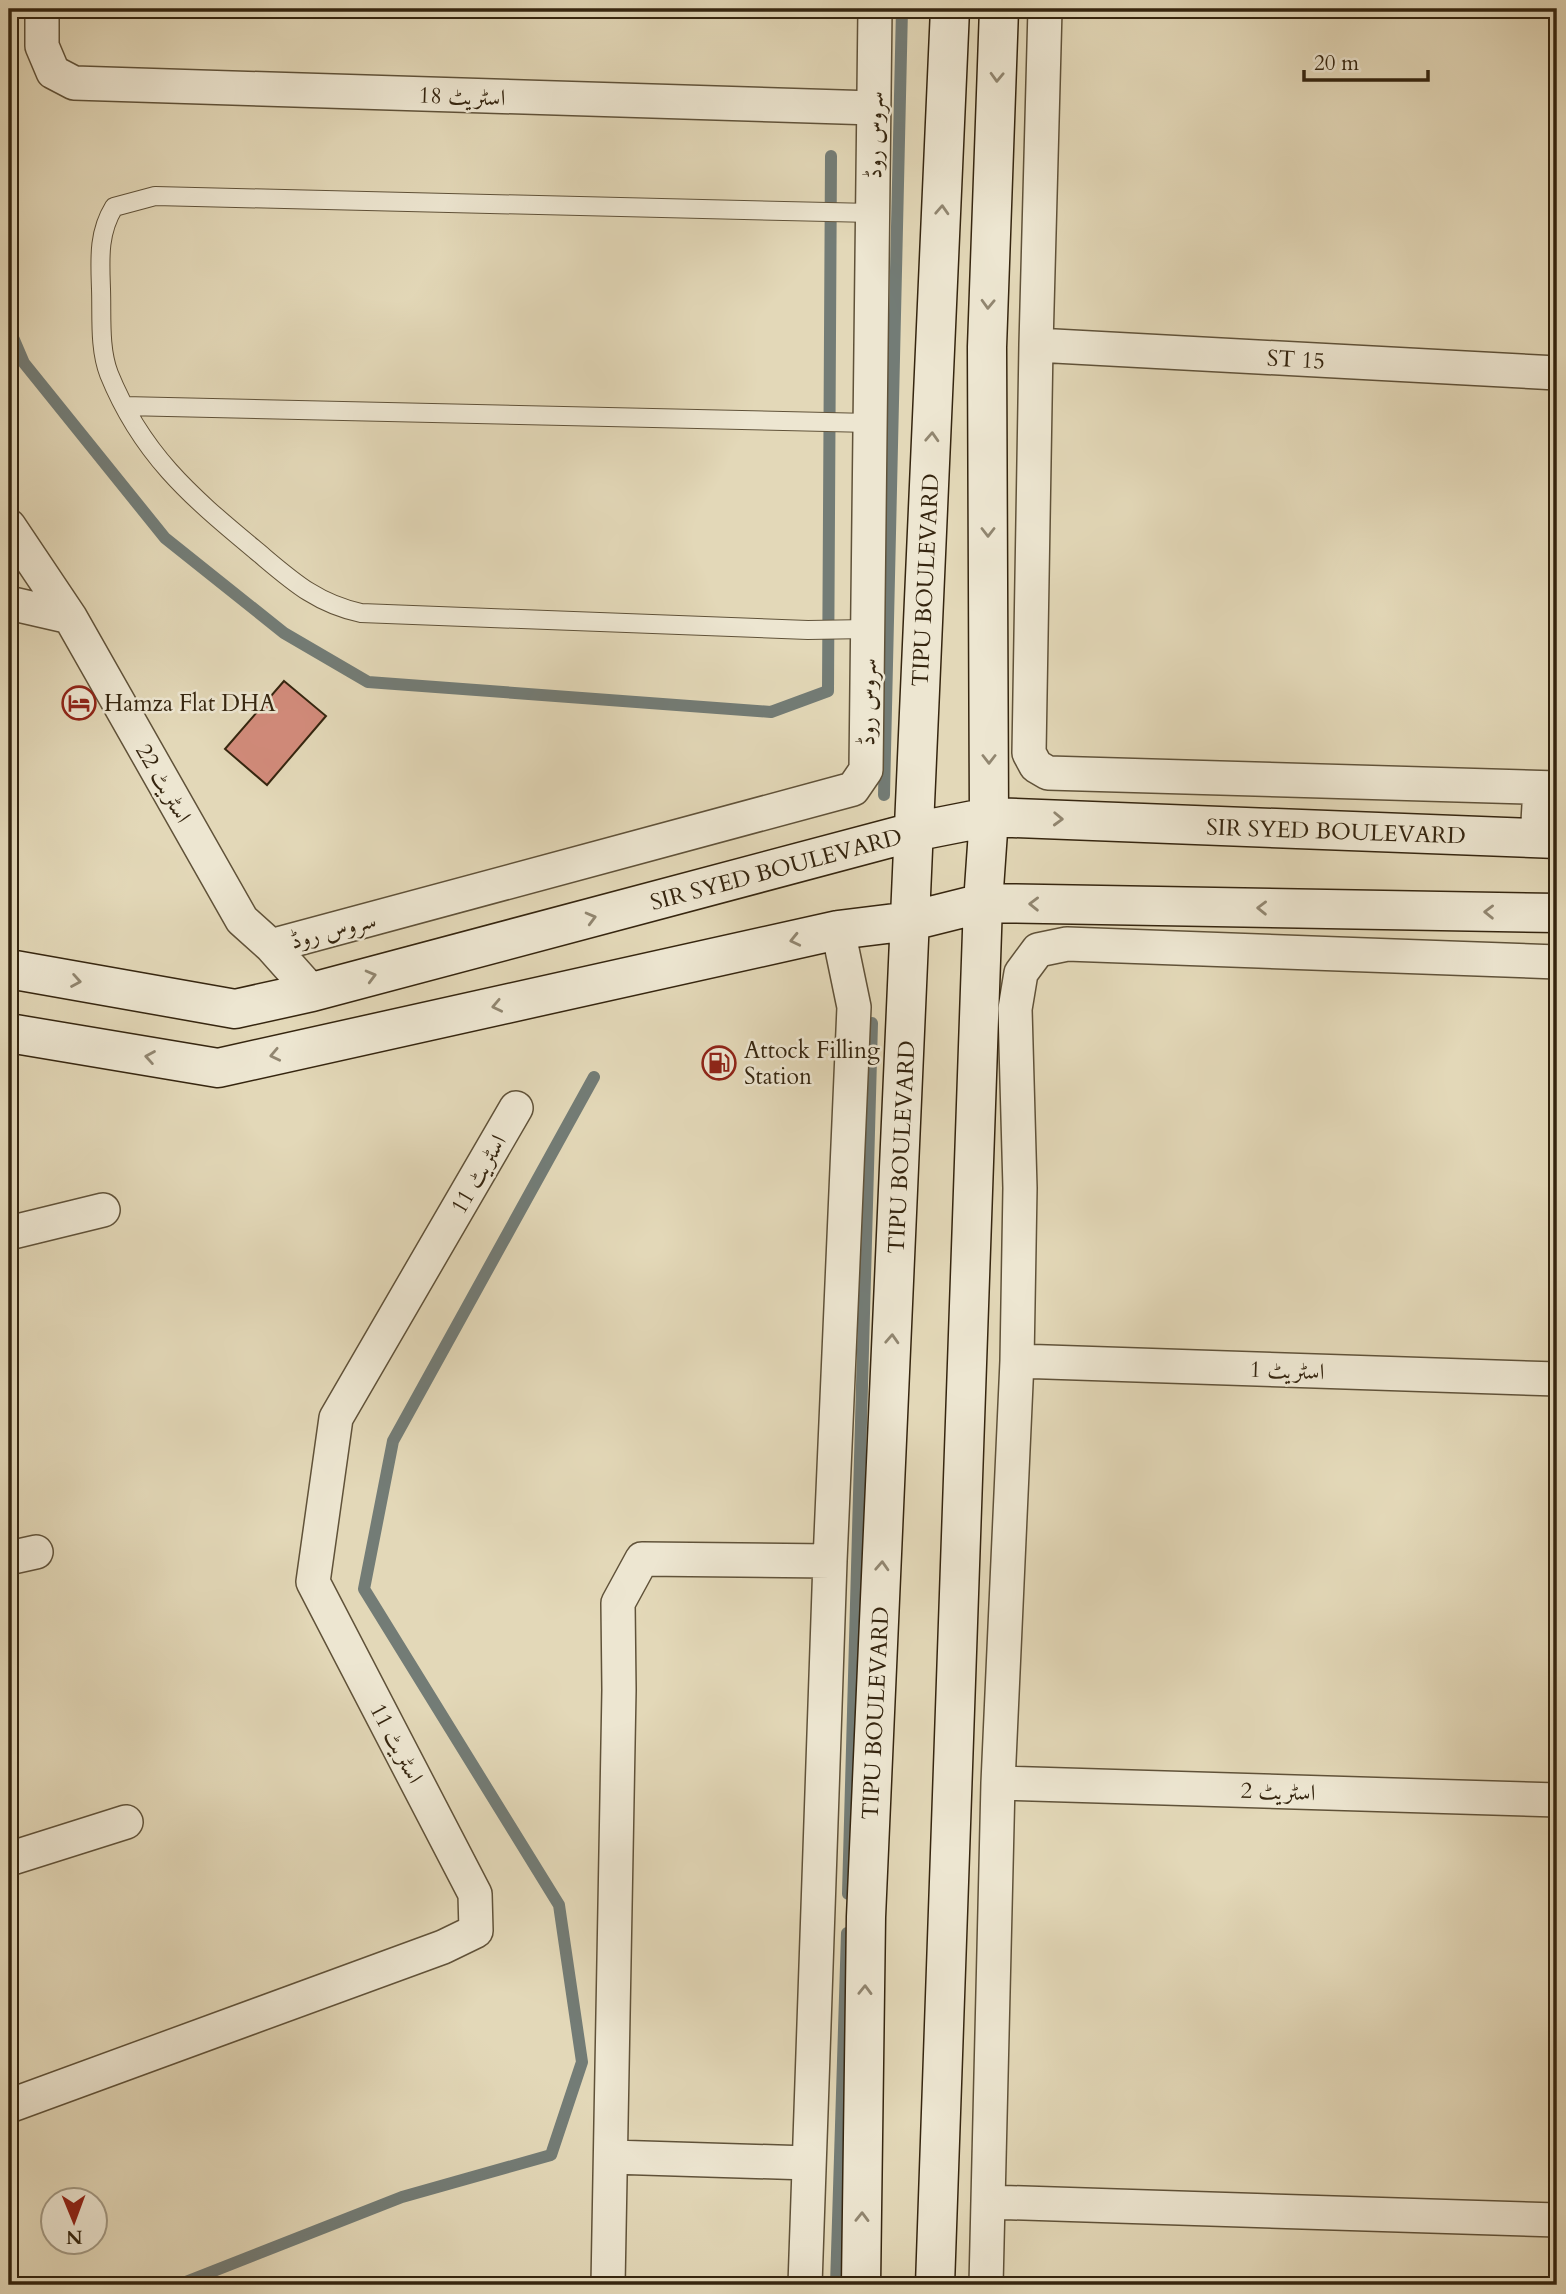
<svg xmlns="http://www.w3.org/2000/svg" width="1566" height="2294" viewBox="0 0 1566 2294" font-family="Cardo,Amiri,serif">
  <rect width="100%" height="100%" fill="#e3d8b8"/>
  <filter id="stains"><feTurbulence type="fractalNoise" baseFrequency=".00286" numOctaves="4"/><feColorMatrix values="0 0 0 0 .2 0 0 0 0 .09 0 0 0 0 .02 0 0 0 .5 -.17"/></filter>
  <radialGradient id="worn" r=".72"><stop offset=".6" stop-color="#630" stop-opacity="0"/><stop offset="1" stop-color="#630" stop-opacity=".3"/></radialGradient>
  <g fill="none" stroke-linecap="round" stroke-linejoin="round">
    <path stroke="#737c76" stroke-width="12" d="M9 328 24 363 165 538 284 633 368 682 771 712 828 691 831 156
      M884 795 902 9
      M848 1894 872 1023
      M178 2285 402 2197 551 2155 582 2062 559 1905 364 1589 393 1441 594 1077
      M836 2285 847 1933"/>
  </g>
  <path fill="#d28b7b" stroke="#35250f" stroke-width="2" d="M284 681 326 716 267 785 225 749Z"/>
  <g fill="none" stroke-linecap="round" stroke-linejoin="round">
    <defs>
      <path id="lane" d="M124 406 870 423
        M868 629 808 630 361 613C314 603 289 578 253 548 189 495 141 453 109 374 99 348 102 316 101 289 100 259 98 233 114 207L155 196 872 213"/>
      <path id="street" d="M42 9V46L53 72 74 83 874 108
        M1045 9 1036 345 1029 753 1036 766 1048 773 1557 788
        M1036 345 1557 373
        M9 526 70 617 242 920 271 946 312 992
        M9 603 70 617
        M1537 839 1540 788
        M271 946 853 789 866 770 875 9
        M9 1233 103 1210
        M1017 1361 1557 1379
        M9 1558 36 1552
        M998 1783 1557 1800
        M9 1859 126 1822
        M9 2106 443 1947 476 1931 475 1894 313 1582 336 1418 516 1108
        M611 2157 809 2163
        M989 2202 1557 2220
        M608 2285 619 1690 618 1603 642 1559 830 1561
        M805 2285 830 1561 854 1007 838 930
        M986 2285 998 1783 1017 1361 1020 1188 1015 1009 1021 973 1038 950 1067 944 1557 962"/>
      <path id="secondary" d="M9 969 235 1009 312 992 913 832 989 817 1557 839
        M9 1033 218 1068 838 930 911 921 983 903 1557 913
        M861 2285 866 1917 950 9
        M935 2285 983 903 989 817 987 347 999 9"/>
    </defs>
    <use href="#lane" stroke="#605239" stroke-width="20"/>
    <use href="#street" stroke="#605239" stroke-width="36"/>
    <use href="#secondary" stroke="#35250f" stroke-width="41"/>
    <use href="#lane" stroke="#ede6d1" stroke-width="18"/>
    <use href="#street" stroke="#ede6d1" stroke-width="33"/>
    <use href="#secondary" stroke="#ede6d1" stroke-width="38"/>
  </g>
  <defs><path id="oneway-chevron" d="M-2-3.5L2.5 0L-2 3.5" fill="none" stroke-width="1.6" stroke-linecap="round" stroke-linejoin="round" transform="scale(1.75)"/></defs>
  <g stroke="#918670">
    <use href="#oneway-chevron" transform="translate(997 77) rotate(92)"/>
    <use href="#oneway-chevron" transform="translate(942 210) rotate(-87)"/>
    <use href="#oneway-chevron" transform="translate(988 304) rotate(92)"/>
    <use href="#oneway-chevron" transform="translate(932 437) rotate(-87)"/>
    <use href="#oneway-chevron" transform="translate(988 532) rotate(90)"/>
    <use href="#oneway-chevron" transform="translate(989 759) rotate(90)"/>
    <use href="#oneway-chevron" transform="translate(1058 819) rotate(2)"/>
    <use href="#oneway-chevron" transform="translate(1034 904) rotate(-179)"/>
    <use href="#oneway-chevron" transform="translate(1262 908) rotate(-179)"/>
    <use href="#oneway-chevron" transform="translate(1489 912) rotate(-179)"/>
    <use href="#oneway-chevron" transform="translate(591 918) rotate(-15)"/>
    <use href="#oneway-chevron" transform="translate(795 940) rotate(167)"/>
    <use href="#oneway-chevron" transform="translate(371 976) rotate(-15)"/>
    <use href="#oneway-chevron" transform="translate(76 981) rotate(10)"/>
    <use href="#oneway-chevron" transform="translate(497 1006) rotate(168)"/>
    <use href="#oneway-chevron" transform="translate(275 1055) rotate(168)"/>
    <use href="#oneway-chevron" transform="translate(150 1057) rotate(-170)"/>
    <use href="#oneway-chevron" transform="translate(892 1339) rotate(-87)"/>
    <use href="#oneway-chevron" transform="translate(882 1566) rotate(-87)"/>
    <use href="#oneway-chevron" transform="translate(865 1990) rotate(-89)"/>
    <use href="#oneway-chevron" transform="translate(862 2217) rotate(-89)"/>
  </g>
  <defs>
    <symbol id="hotel-ring" viewBox="-11 -11 22 22"><circle r="9.5" fill="#ede6d1" stroke="#8f2418" stroke-width="1.5"/><path d="M-6-4.5h1.5V1H6V5H4.5V3h-9V5H-6ZM-4 0a1.8 1.8 0 1 1 3.6 0ZM.5 0V-2.5h3Q6-2.5 6 0Z" fill="#8f2418"/></symbol>
    <symbol id="fuel-ring" viewBox="-11 -11 22 22"><circle r="9.5" fill="#ede6d1" stroke="#8f2418" stroke-width="1.5"/><path d="M-5.5-6h7V0h2V4h1.3V-2.5L3-4.5l.8-.8L6-3V5H2.5V1h-1V6h-7ZM-4.2-4.7v3.2H.2V-4.7Z" fill="#8f2418"/></symbol>
  </defs>
  <g fill-rule="evenodd">
    <use href="#hotel-ring" x="60" y="684" width="38" height="38"/>
    <use href="#fuel-ring" x="700" y="1044" width="38" height="38"/>
  </g>
  <g text-anchor="middle" stroke-width="5" stroke-linejoin="round" paint-order="stroke">
    <g font-size="23" fill="#35250f" stroke="#ede6d1">
      <text transform="translate(462 96) rotate(2)" y="8">اسٹریٹ 18</text>
      <text transform="translate(874 135) rotate(-89)" y="8">سروس روڈ</text>
      <text transform="translate(1296 359) rotate(3)" y="8">ST 15</text>
      <text transform="translate(925 580) rotate(-87)" y="8">TIPU BOULEVARD</text>
      <text transform="translate(867 702) rotate(-89)" y="8">سروس روڈ</text>
      <text transform="translate(164 783) rotate(60)" y="8">اسٹریٹ 22</text>
      <text transform="translate(1336 831) rotate(2)" y="8">SIR SYED BOULEVARD</text>
      <text transform="translate(776 869) rotate(-15)" y="8">SIR SYED BOULEVARD</text>
      <text transform="translate(333 930) rotate(-15)" y="8">سروس روڈ</text>
      <text transform="translate(901 1147) rotate(-87)" y="8">TIPU BOULEVARD</text>
      <text transform="translate(478 1174) rotate(-60)" y="8">اسٹریٹ 11</text>
      <text transform="translate(1287 1370) rotate(2)" y="8">اسٹریٹ 1</text>
      <text transform="translate(875 1713) rotate(-87)" y="8">TIPU BOULEVARD</text>
      <text transform="translate(397 1743) rotate(62)" y="8">اسٹریٹ 11</text>
      <text transform="translate(1278 1791) rotate(2)" y="8">اسٹریٹ 2</text>
    </g>
    <g font-size="23" fill="#35250f" stroke="#ede6d1" text-anchor="start">
      <text x="104" y="711">Hamza Flat DHA</text>
      <text x="744" y="1058">Attock Filling<tspan x="744" dy="26">Station</tspan></text>
    </g>
  </g>
  <rect width="1566" height="2294" fill="none" stroke="#e3d8b8" stroke-width="35"/>
  <rect x="10" y="10" width="1545" height="2273" fill="none" stroke="#35250f" stroke-width="3.5"/>
  <rect x="18" y="18" width="1531" height="2259" fill="none" stroke="#35250f" stroke-width="2"/>
  <g transform="translate(74 2221) rotate(179)"><circle r="33" fill="#ede6d1" stroke="#a39983" stroke-width="2"/>
  <path d="M0-5L12 26L0 18L-12 26Z" fill="#8f2418"/>
  <text y="-10" font-size="19" font-weight="bold" text-anchor="middle" fill="#35250f">N</text>
  </g>
  <path d="M1304 70v10h124v-10" fill="none" stroke="#35250f" stroke-width="3.5"/>
  <text x="1314" y="70" font-size="21" fill="#35250f" stroke="#ede6d1" stroke-width="5" paint-order="stroke">20 m</text>
  <rect width="100%" height="100%" filter="url(#stains)"/>
  <rect width="100%" height="100%" fill="url(#worn)"/>
</svg>
